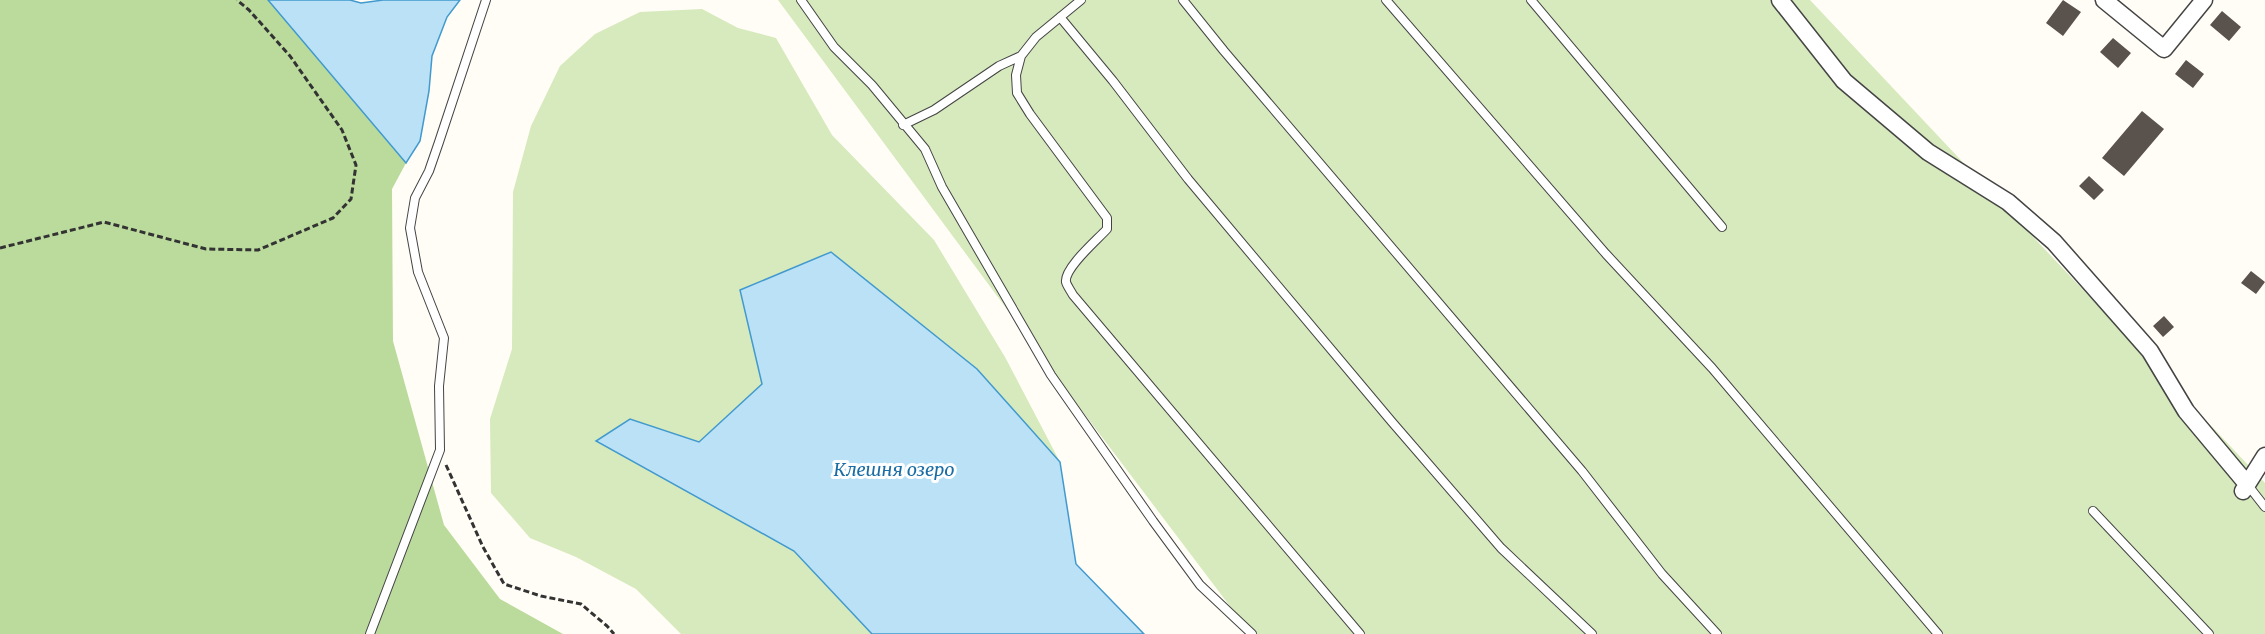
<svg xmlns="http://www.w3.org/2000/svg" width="2265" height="634" viewBox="0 0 2265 634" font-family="Merriweather,serif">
  <rect width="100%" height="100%" fill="#fffdf5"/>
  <path fill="#d6eabd" d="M778 0H1810L2265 483V634H1251L1083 412Z
    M702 9 738 28 776 38 832 135 934 240 1005 357 1060 462 977 369 740 291 762 384 699 443 630 419 596 441 794 551 872 634H681L636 589 576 557 530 538 491 493 490 419 512 349 513 192 531 126 560 66 595 34 640 12Z"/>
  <path fill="#bbdb9d" d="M0 0H268L406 163 392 189 393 341 444 525 500 599 563 634H0Z"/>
  <path fill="#bae1f6" stroke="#4199cd" stroke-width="1.5" d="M268 0H350L361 3 383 0H460L447 17 432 56 429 91 420 141 406 163Z
    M831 252 977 369 1060 462 1076 564 1144 634H872L794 551 596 441 630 419 699 442 762 384 740 290Z"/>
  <path fill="#5a524d" d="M2063 0 2081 12 2063 36 2046 23Z
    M2222 11 2241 27 2229 41 2210 25Z
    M2113 38 2131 53 2118 68 2100 52Z
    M2186 60 2204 74 2193 88 2175 74Z
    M2142 111 2164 129 2124 176 2102 158Z
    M2089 176 2104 190 2094 200 2079 186Z
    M2251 271 2265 282 2256 294 2241 283Z
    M2164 316 2174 327 2163 337 2153 326Z"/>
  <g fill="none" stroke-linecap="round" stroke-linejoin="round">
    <defs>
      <path id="service" d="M801 0 834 47 872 85 925 149 942 187 1051 375 1153 521 1200 585 1252 634
        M1081 0 1036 37 1021 56 1016 75 1017 93 1030 114 1107 218V229C1097 240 1064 268 1066 282 1067 286 1071 291 1073 295L1360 634
        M1183 0 1224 51 1582 471 1662 574 1717 634
        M1386 0 1606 254 1712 368 1938 634
        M1531 0 1722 227
        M1060 17 1113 81 1188 179 1392 422 1501 548 1592 634
        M903 125 934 110 999 66 1021 56
        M2247 484 2265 507
        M2093 511 2209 634
        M370 634 440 450 439 386 444 338 418 272 410 228 415 198 429 171 439 142 486 0"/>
      <path id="minor" d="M1780 0 1844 81 1928 152 2008 202 2054 242 2150 351 2186 411 2247 484
        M2104 0 2164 49 2204 0
        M2243 491 2265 456"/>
    </defs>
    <use href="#service" stroke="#444" stroke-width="10"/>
    <use href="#minor" stroke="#444" stroke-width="19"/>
    <path stroke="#333" stroke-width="3" stroke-dasharray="6 3" stroke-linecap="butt" d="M0 248 104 222 206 249 258 250 333 218 351 199 356 165 342 130 290 56 249 10 237 0
      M446 465 483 547 504 584 541 596 581 604 607 626 614 634"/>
    <use href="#service" stroke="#fff" stroke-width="8"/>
    <use href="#minor" stroke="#fff" stroke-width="16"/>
  </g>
  <g text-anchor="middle" stroke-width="6" stroke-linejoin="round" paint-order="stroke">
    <g font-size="18" font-style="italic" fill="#196ca4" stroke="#fff">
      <text x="894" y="476">Клешня озеро</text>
    </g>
  </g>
</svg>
